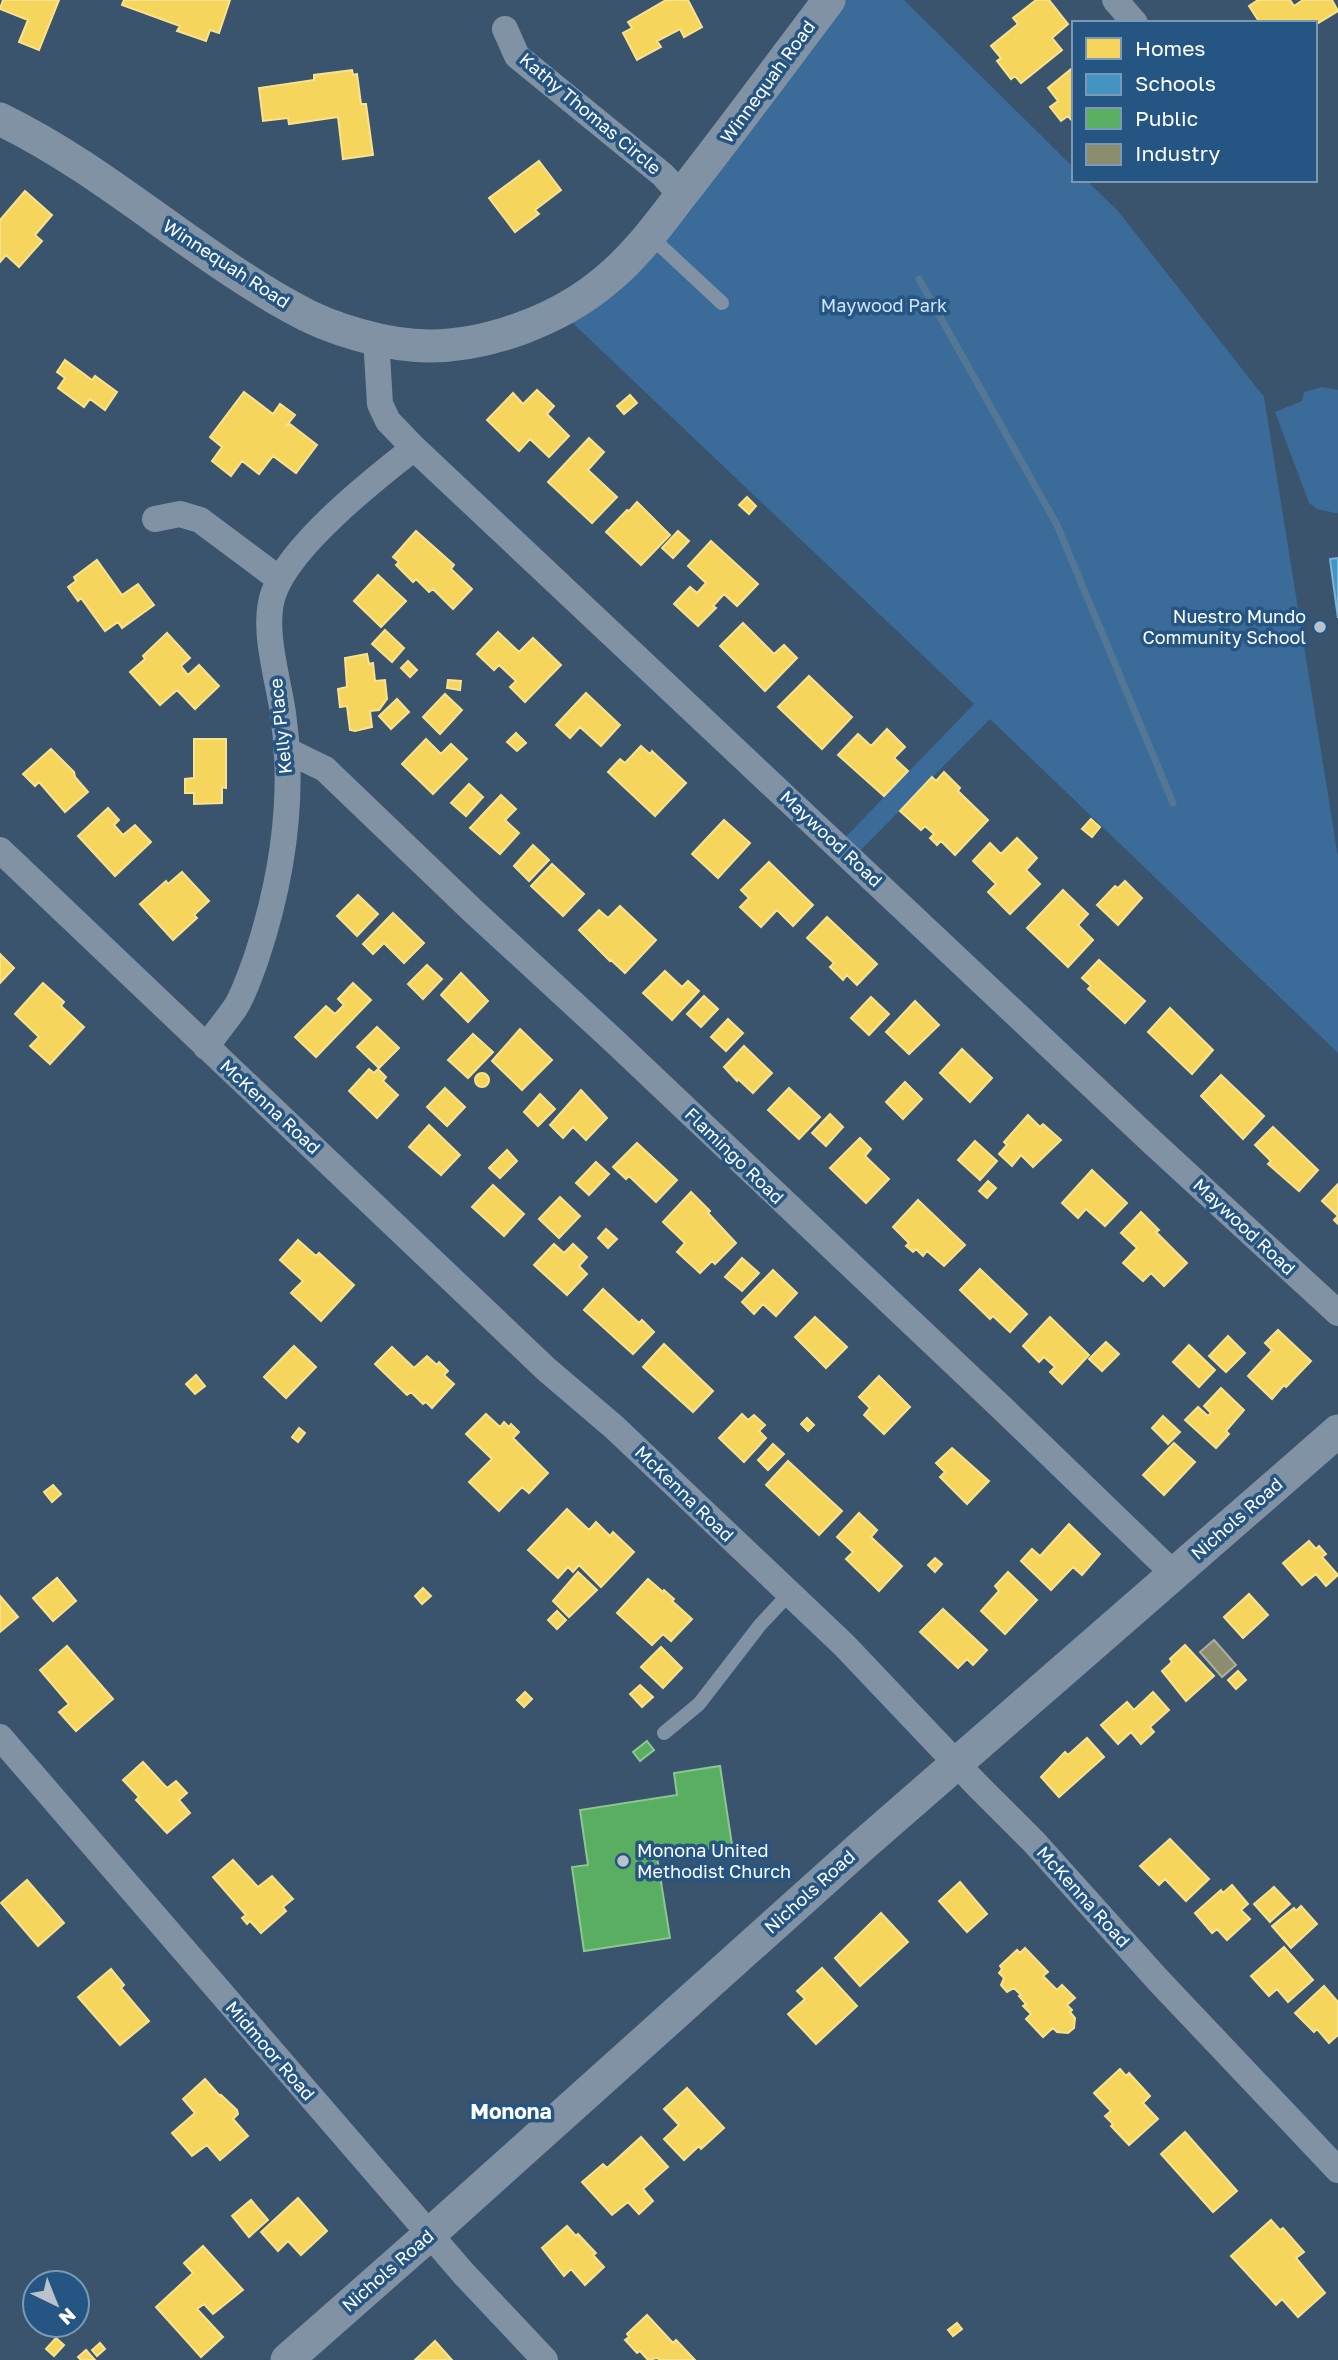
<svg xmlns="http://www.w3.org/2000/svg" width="1338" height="2360" viewBox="0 0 1338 2360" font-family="'Golos Text',sans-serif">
  <rect width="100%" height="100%" fill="#3a546d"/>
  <path fill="#3a6b99" d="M829 0H904L1074 168V180H1086L1118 211 1264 397 1338 857V1053L990 719 852 859 837 846 974 704 561 312 605 281Z
    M1322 387 1338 390V513H1335L1317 509 1309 503 1275 412 1302 401 1304 392Z"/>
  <path fill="#f6d55c" stroke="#f9e28d" stroke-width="2" d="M3 0H59L39 50 19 42 28 20 0 9Z
    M124 0H230L219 33 210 30 206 41 177 31 180 26 122 5Z
    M666 0H688L702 27 684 37 680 29 657 41 661 47 637 60 623 33 632 28 628 22Z
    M1036 0H1049L1068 24 1052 38 1062 50 1021 83 1015 76 1011 79 997 61 1001 58 991 46 1018 24 1013 18Z
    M1258 0H1290L1294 6 1303 0H1332L1338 11 1315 25V23H1260L1249 6Z
    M1071 69 1074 72V123L1068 116 1061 121 1050 107 1058 101 1048 88Z
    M352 70 353 75 357 74 361 104H366L373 155 343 159 338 117 289 124 288 118 263 121 259 88 314 80V75Z
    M539 161 561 190 535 210 539 214 515 232 489 198Z
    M25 191 52 215 35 235 42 241 19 267 6 255 0 262V220Z
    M65 360 92 380 95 376 117 392 105 410 90 399 84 407 58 388 65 378 57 372Z
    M537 390 554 406 547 414 569 436 549 457 530 439 519 451 487 420 513 393 523 404Z
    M244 392 273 414 280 404 295 415 287 425 290 424 317 445 296 473 273 456 259 474 242 461 231 476 212 461 222 447 210 437Z
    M630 395 637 403 624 414 617 406Z
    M589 438 604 452 588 470 617 497 592 523 548 482Z
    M747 497 756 506 749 514 739 505Z
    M637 502 670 535 641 565 606 532 627 510 629 511Z
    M416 531 454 565 451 569 472 589 453 609 433 589 429 592 416 579 413 582 396 565 399 562 393 557Z
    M678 531 689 541 673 558 662 548Z
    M711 541 758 584 737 606 724 594 713 606 716 608 698 626 674 604 690 587 697 593 706 583 688 566Z
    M97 560 122 595 138 584 154 605 122 628 118 622 105 631 81 598 78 601 68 587 76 581 74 577Z
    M378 575 406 601 381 627 354 601Z
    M743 623 774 654 784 645 797 658 765 691 720 646Z
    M385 630 404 648 392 662 372 644Z
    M498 632 519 652 533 638 561 665 525 702 510 687 516 681 499 665 494 670 477 654Z
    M167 633 190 658 181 666 188 675 199 665 219 686 195 709 177 690 160 705 130 672 145 659 143 656Z
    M367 654 369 664 373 663 375 681 385 680 387 699 379 710 370 711 372 727 355 731 350 730 347 706 340 707 338 689 347 687 345 658Z
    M408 661 417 670 410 677 401 668Z
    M809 676 852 717 822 749 778 707Z
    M448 680 461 681 460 690 447 688Z
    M586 693 620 725 601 746 580 727 570 738 556 725Z
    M445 694 462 710 440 734 423 717Z
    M397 699 409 712 391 729 379 716Z
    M887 729 905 747 894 758 908 771 884 796 838 755 858 734 871 746Z
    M516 733 526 743 517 751 507 742Z
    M194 739H226V788L222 787V803L194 804V793H185V779L194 778Z
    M426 739 441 754 451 744 467 759 433 794 402 764Z
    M641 746 650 754 652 751 686 783 655 816 608 772 620 759 625 763Z
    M51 749 74 772 75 777 88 792 65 812 39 782 35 786 23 774Z
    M944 772 960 788 958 791 988 820 955 855 941 841 937 845 930 838 934 834 925 826 921 830 900 811 932 777 936 781Z
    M469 784 483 797 466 816 451 803Z
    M501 795 516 809 505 820 519 833 500 854 470 828Z
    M108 808 119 820 114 825 123 835 135 825 151 842 115 876 78 836Z
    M1091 819 1100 827 1092 837 1082 829Z
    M724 820 750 843 718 878 692 854Z
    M1017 838 1037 858 1026 870 1040 884 1010 914 988 892 996 884 973 861 990 843 1001 854Z
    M533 845 549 860 529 881 514 866Z
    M769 862 813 905 793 926 777 910 761 927 740 907 749 898 741 890Z
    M552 864 584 894 563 916 531 886Z
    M182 872 209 901 194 915 197 918 173 940 140 904 166 881 168 884Z
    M1125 881 1142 898 1118 925 1097 905 1115 886 1118 888Z
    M1063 890 1088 914 1078 925 1093 940 1068 967 1027 928Z
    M358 895 378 914 357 936 337 916Z
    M620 906 656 940 625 973 611 960 610 961 579 930 599 910 608 918Z
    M393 913 424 943 404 963 384 943 373 954 363 944Z
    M827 917 877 964 857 985 847 975 843 980 830 967 834 963 807 938Z
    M0 954 14 968 0 983Z
    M1099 960 1145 1001 1125 1023 1088 989 1091 986 1082 978Z
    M427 965 442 979 423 999 408 984Z
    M665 971 682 987 688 981 699 991 672 1020 643 993Z
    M461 973 488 1001 468 1022 441 995Z
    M43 983 64 1002 61 1006 84 1027 50 1064 30 1046 39 1037 15 1014Z
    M353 983 371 1000 316 1057 295 1037 326 1006 335 1014 344 1005 338 999Z
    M704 996 718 1009 701 1027 687 1014Z
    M871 997 889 1014 869 1035 851 1018Z
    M915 1001 939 1025 909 1054 886 1032Z
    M1170 1008 1213 1050 1192 1074 1148 1032Z
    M728 1019 743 1033 726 1051 711 1037Z
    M377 1027 399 1048 379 1068 357 1047Z
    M520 1029 552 1060 522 1090 492 1061Z
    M473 1034 493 1052 468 1078 448 1060Z
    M744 1046 772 1073 753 1093 738 1079 737 1081 724 1067Z
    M962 1049 992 1078 970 1102 940 1073Z
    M369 1069 374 1073 378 1069 386 1077 383 1081 398 1095 377 1118 349 1091Z
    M475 1080a7 7 0 1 1 14 0a7 7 0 1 1-14 0Z
    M1221 1075 1264 1116 1243 1139 1201 1096Z
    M905 1082 922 1099 903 1119 886 1102Z
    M445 1088 465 1107 447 1126 427 1107Z
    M789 1088 820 1117 799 1139 768 1110Z
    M581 1090 607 1118 586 1140 573 1127 563 1138 550 1125Z
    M540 1094 555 1109 538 1126 524 1112Z
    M830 1114 843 1127 826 1146 812 1133Z
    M1028 1115 1040 1127 1043 1124 1061 1140 1033 1167 1021 1155 1012 1166 999 1154 1007 1145 1004 1142Z
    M429 1125 460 1155 441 1175 409 1147Z
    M1273 1127 1318 1170 1299 1191 1268 1164 1271 1161 1255 1145Z
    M860 1138 871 1149 865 1156 889 1179 866 1203 830 1168Z
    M975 1141 997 1161 980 1180 958 1160Z
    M637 1143 677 1180 656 1202 629 1176 626 1179 613 1167Z
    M507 1150 517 1161 500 1178 489 1168Z
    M596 1162 609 1174 589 1195 576 1183Z
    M1092 1170 1127 1203 1105 1226 1086 1209 1078 1218 1062 1203Z
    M988 1181 996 1188 987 1198 979 1191Z
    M1338 1184V1224L1334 1220 1338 1216 1322 1201Z
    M493 1185 524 1214 504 1236 472 1207Z
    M691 1192 710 1211 708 1213 736 1243 715 1264 712 1261 700 1273 677 1252 685 1243 663 1222Z
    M560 1197 580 1216 559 1238 539 1219Z
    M918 1200 965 1245 944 1266 927 1251 923 1256 916 1249 913 1252 906 1246 909 1243 893 1227Z
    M1141 1212 1159 1230 1156 1232 1187 1263 1164 1286 1151 1273 1143 1281 1123 1263 1137 1248 1121 1233Z
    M606 1229 617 1239 608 1248 598 1238Z
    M298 1240 316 1256 319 1253 354 1285 321 1321 291 1293 303 1281 280 1260Z
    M554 1244 564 1253 573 1244 587 1257 579 1266 587 1274 567 1295 534 1265Z
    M742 1258 759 1273 742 1291 725 1277Z
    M980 1269 1027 1314 1010 1332 993 1316 990 1319 960 1290Z
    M773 1270 797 1293 776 1316 763 1304 754 1314 742 1302Z
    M603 1289 639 1323 642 1320 654 1332 633 1354 584 1310Z
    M815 1317 847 1347 826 1368 795 1337Z
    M1050 1317 1089 1355 1062 1384 1050 1372 1055 1367 1044 1357 1039 1362 1023 1346Z
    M1278 1330 1311 1361 1286 1387 1284 1385 1272 1399 1248 1376 1272 1350 1265 1343Z
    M1228 1336 1245 1353 1226 1372 1209 1356Z
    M1106 1342 1119 1354 1102 1371 1089 1359Z
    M664 1344 713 1391 693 1412 643 1367Z
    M1189 1345 1215 1370 1199 1387 1173 1362Z
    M294 1346 316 1367 286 1398 264 1377Z
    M392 1347 414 1368 427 1356 437 1365 439 1362 448 1371 444 1375 454 1384 432 1408 426 1402 423 1404 411 1392 407 1395 375 1364Z
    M196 1375 205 1386 195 1394 186 1384Z
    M879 1376 910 1407 884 1434 864 1415 870 1408 859 1397Z
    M1221 1388 1244 1410 1226 1431 1229 1434 1216 1448 1185 1420 1198 1407 1208 1416 1211 1413 1204 1406Z
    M486 1414 500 1427 504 1422 509 1427 511 1424 519 1432 513 1438 548 1473 529 1493 522 1487 499 1511 469 1482 492 1459 466 1434Z
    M742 1414 748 1420 754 1415 765 1425 759 1431 766 1438 744 1462 719 1438Z
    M1163 1416 1180 1432 1168 1444 1152 1428Z
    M807 1418 814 1425 808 1431 801 1424Z
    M299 1428 305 1433 298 1442 292 1437Z
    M1174 1443 1195 1462 1164 1495 1143 1475Z
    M773 1444 784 1454 768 1470 758 1460Z
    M952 1448 989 1481 967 1504 940 1477 945 1472 936 1463Z
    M788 1461 842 1511 819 1535 766 1485Z
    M53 1485 61 1494 52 1502 44 1492Z
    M567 1509 589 1530 596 1522 610 1536 613 1532 634 1552 601 1587 579 1565 573 1572 568 1567 558 1578 528 1550Z
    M859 1513 877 1530 871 1537 902 1566 879 1591 846 1559 853 1552 837 1537Z
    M1069 1524 1100 1554 1082 1575 1073 1567 1051 1590 1021 1561 1032 1549 1040 1556Z
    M1309 1541 1316 1549 1319 1546 1326 1554 1322 1557 1338 1575 1326 1586 1316 1574 1302 1585 1283 1563Z
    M935 1558 942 1564 935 1572 928 1565Z
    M578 1572 597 1590 569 1617 553 1601Z
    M1008 1572 1037 1600 1005 1634 981 1611 999 1591 995 1586Z
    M57 1578 76 1601 53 1621 33 1598Z
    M648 1579 663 1592 664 1590 674 1599 672 1601 692 1619 671 1641 663 1634 652 1645 617 1613Z
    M423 1588 431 1596 422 1604 415 1596Z
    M1249 1594 1268 1615 1243 1638 1224 1617Z
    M0 1596 18 1617 0 1632Z
    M943 1609 987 1650 973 1665 967 1659 958 1668 920 1632Z
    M557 1611 566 1620 557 1629 548 1620Z
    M1185 1645 1214 1676 1186 1701 1162 1671 1172 1662 1170 1659Z
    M67 1646 113 1699 76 1731 59 1712 69 1704 40 1670Z
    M661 1647 682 1668 663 1688 641 1667Z
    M1238 1671 1246 1680 1236 1689 1228 1680Z
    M640 1685 653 1697 642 1707 630 1694Z
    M525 1692 532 1699 524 1707 517 1700Z
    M1153 1692 1169 1710 1150 1727 1154 1732 1141 1744 1131 1732 1118 1744 1101 1725 1127 1702 1134 1710Z
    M1087 1738 1104 1757 1059 1797 1041 1777 1065 1752 1068 1755Z
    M143 1762 167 1788 176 1781 187 1793 179 1800 190 1813 167 1833 136 1800 139 1797 123 1780Z
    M1170 1839 1209 1879 1186 1901 1165 1879 1159 1885 1140 1866Z
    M233 1860 258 1887 272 1876 293 1899 283 1907 286 1911 261 1933 250 1921 247 1924 242 1918 246 1915 213 1877Z
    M27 1880 64 1923 38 1946 1 1903Z
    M960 1882 987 1914 967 1932 939 1901Z
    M1232 1885 1248 1904 1241 1910 1250 1919 1227 1940 1217 1929 1212 1933 1195 1913 1221 1890 1223 1893Z
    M1274 1887 1290 1904 1270 1922 1254 1904Z
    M1301 1906 1317 1924 1291 1948 1272 1926 1294 1908 1296 1911Z
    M881 1913 908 1942 860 1986 835 1958Z
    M1284 1947 1313 1980 1288 2002 1277 1989 1269 1996 1251 1976Z
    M1025 1948 1048 1972 1043 1976 1057 1990 1062 1985 1075 1998 1067 2005 1072 2010 1070 2012 1075 2018 1074 2028 1068 2033 1057 2032 1053 2028 1043 2037 1026 2019 1031 2014 1023 2006 1026 2004 1019 1996 1021 1995 1014 1988 1007 1992 1001 1985 1004 1978 999 1973 1002 1969 1000 1966 1017 1950 1020 1953Z
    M822 1968 857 2006 816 2044 788 2014 805 1999 797 1991Z
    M111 1969 124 1985 121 1988 149 2021 120 2045 78 1997Z
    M1324 1986 1338 2002V2035L1329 2043 1317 2029 1314 2032 1295 2013Z
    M1120 2069 1126 2076 1129 2073 1150 2096 1143 2103 1158 2119 1129 2145 1111 2126 1113 2124 1105 2116 1111 2111 1094 2093Z
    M205 2079 220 2096 221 2095 237 2110 238 2114 233 2119 248 2136 220 2160 207 2145 192 2156 172 2133 195 2113 183 2099Z
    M687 2088 724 2128 701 2149 699 2146 684 2160 664 2139 679 2125 664 2109Z
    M1185 2132 1237 2191 1213 2212 1161 2154Z
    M641 2137 668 2167 643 2189 653 2201 639 2214 628 2202 612 2215 582 2182 603 2164 607 2168Z
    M298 2198 327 2231 301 2255 288 2241 278 2251 261 2232Z
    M251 2200 268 2220 249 2237 232 2216Z
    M1271 2220 1280 2230 1283 2228 1304 2252 1296 2258 1325 2293 1298 2317 1282 2299 1276 2305 1231 2256Z
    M567 2226 576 2236 578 2234 596 2253 593 2255 604 2267 585 2285 571 2269 564 2276 542 2248Z
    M203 2246 243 2290 213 2314 204 2304 197 2309 223 2337 201 2357 156 2307 193 2273 184 2263Z
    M647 2315 673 2343 676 2340 695 2360H660L657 2358 648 2360 640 2351 637 2353 625 2340 629 2337 627 2334Z
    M957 2323 962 2329 953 2336 948 2330Z
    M56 2338 64 2345 54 2356 46 2349Z
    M435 2341 452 2360H415Z
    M100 2343 105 2349 97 2356 92 2350Z
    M86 2350 95 2360H81L78 2357Z"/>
  <path fill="#4393c3" stroke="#7bb3d5" stroke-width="2" d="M1338 558V618L1330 559Z"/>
  <path fill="#5aae61" stroke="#8cc690" stroke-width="2" d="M647 1741 654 1750 640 1761 633 1752Z
    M720 1766 732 1845 657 1857 670 1938 584 1951 572 1867 588 1865 580 1810 677 1795 674 1773Z"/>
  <path fill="#8c8c6e" stroke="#aeae9a" stroke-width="2" d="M1214 1640 1236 1665 1222 1677 1200 1652Z"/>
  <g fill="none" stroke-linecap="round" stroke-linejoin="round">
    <path stroke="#557796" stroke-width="7" d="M919 279 1057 525 1173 803"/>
    <path stroke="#8092a3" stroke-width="14" d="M651 237 722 303
      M664 1733 699 1704 760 1625 789 1594"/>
    <path stroke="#8092a3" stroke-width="26" d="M1115 0 1135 23
      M505 29 517 56 663 175 681 195
      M376 338 380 404 388 421 414 448 1152 1142 1338 1313
      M155 519 180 514 200 520 279 579
      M286 750 325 769 472 910 612 1039 1001 1407 1174 1574
      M0 850 546 1369 614 1427 844 1645 976 1784 1034 1842 1158 1980 1338 2170
      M206 1047C215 1034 226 1021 235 1008 244 994 250 975 256 959 282 881 295 795 283 713 278 678 261 626 274 592 292 544 373 480 414 448
      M0 1737 464 2274 545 2360"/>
    <path stroke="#8092a3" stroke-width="33" d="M0 119C105 170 191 252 293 308 329 329 387 346 430 346 489 346 560 319 605 281 636 256 658 225 682 194 732 130 780 65 829 0
      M287 2360 430 2234 863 1845 1338 1431"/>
  </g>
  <g fill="#bac3cc" stroke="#255582" stroke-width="2.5">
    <circle cx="1320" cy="627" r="7"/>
    <circle cx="623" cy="1861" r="7"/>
  </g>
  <g text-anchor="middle" stroke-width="7" stroke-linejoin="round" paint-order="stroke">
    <g font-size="18" fill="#fff" stroke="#255582">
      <text transform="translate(768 82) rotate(-54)" y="6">Winnequah Road</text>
      <text transform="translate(590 114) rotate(40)" y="6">Kathy Thomas Circle</text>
      <text transform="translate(226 264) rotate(33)" y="6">Winnequah Road</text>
      <text transform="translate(281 726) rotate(-96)" y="6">Kelly Place</text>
      <text transform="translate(831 839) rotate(43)" y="6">Maywood Road</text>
      <text transform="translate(270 1107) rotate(43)" y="6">McKenna Road</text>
      <text transform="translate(734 1156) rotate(44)" y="6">Flamingo Road</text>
      <text transform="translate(1244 1227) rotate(43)" y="6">Maywood Road</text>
      <text transform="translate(684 1494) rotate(44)" y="6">McKenna Road</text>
      <text transform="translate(1237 1519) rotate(-41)" y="6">Nichols Road</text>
      <text transform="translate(810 1892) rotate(-42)" y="6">Nichols Road</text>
      <text transform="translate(1083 1897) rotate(48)" y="6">McKenna Road</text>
      <text transform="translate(270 2051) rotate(49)" y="6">Midmoor Road</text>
      <text transform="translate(388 2271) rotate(-41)" y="6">Nichols Road</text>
    </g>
    <g font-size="18" fill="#d1e4f6" stroke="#255582">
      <text x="884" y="312">Maywood Park</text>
    </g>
    <g font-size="18" fill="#fff" stroke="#255582" text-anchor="end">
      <text x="1306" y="623">Nuestro Mundo<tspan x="1306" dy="21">Community School</tspan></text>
      <text x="637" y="1857" text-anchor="start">Monona United<tspan x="637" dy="21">Methodist Church</tspan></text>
    </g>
    <g font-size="21" font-weight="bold" fill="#fff" stroke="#255582">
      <text x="511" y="2119">Monona</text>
    </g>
  </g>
  <rect x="1072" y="21" width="245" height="161" fill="#255582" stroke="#7c99b4" stroke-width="2"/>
  <rect x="1086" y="38" width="35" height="21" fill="#f6d55c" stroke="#7c99b4" stroke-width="2"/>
  <text x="1135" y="56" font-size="21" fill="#ffffff">Homes</text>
  <rect x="1086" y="74" width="35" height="21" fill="#4393c3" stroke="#7c99b4" stroke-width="2"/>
  <text x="1135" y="91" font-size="21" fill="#ffffff">Schools</text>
  <rect x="1086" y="108" width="35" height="21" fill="#5aae61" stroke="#7c99b4" stroke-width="2"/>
  <text x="1135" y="126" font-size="21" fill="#ffffff">Public</text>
  <rect x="1086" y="144" width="35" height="21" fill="#8c8c6e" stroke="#7c99b4" stroke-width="2"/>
  <text x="1135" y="161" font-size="21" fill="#ffffff">Industry</text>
  <g transform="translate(56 2304) rotate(137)"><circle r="33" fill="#255582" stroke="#7c99b4" stroke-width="2"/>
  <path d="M0-5L12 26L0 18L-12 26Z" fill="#bac3cc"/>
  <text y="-10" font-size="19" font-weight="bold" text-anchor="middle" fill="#ffffff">N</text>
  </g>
</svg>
